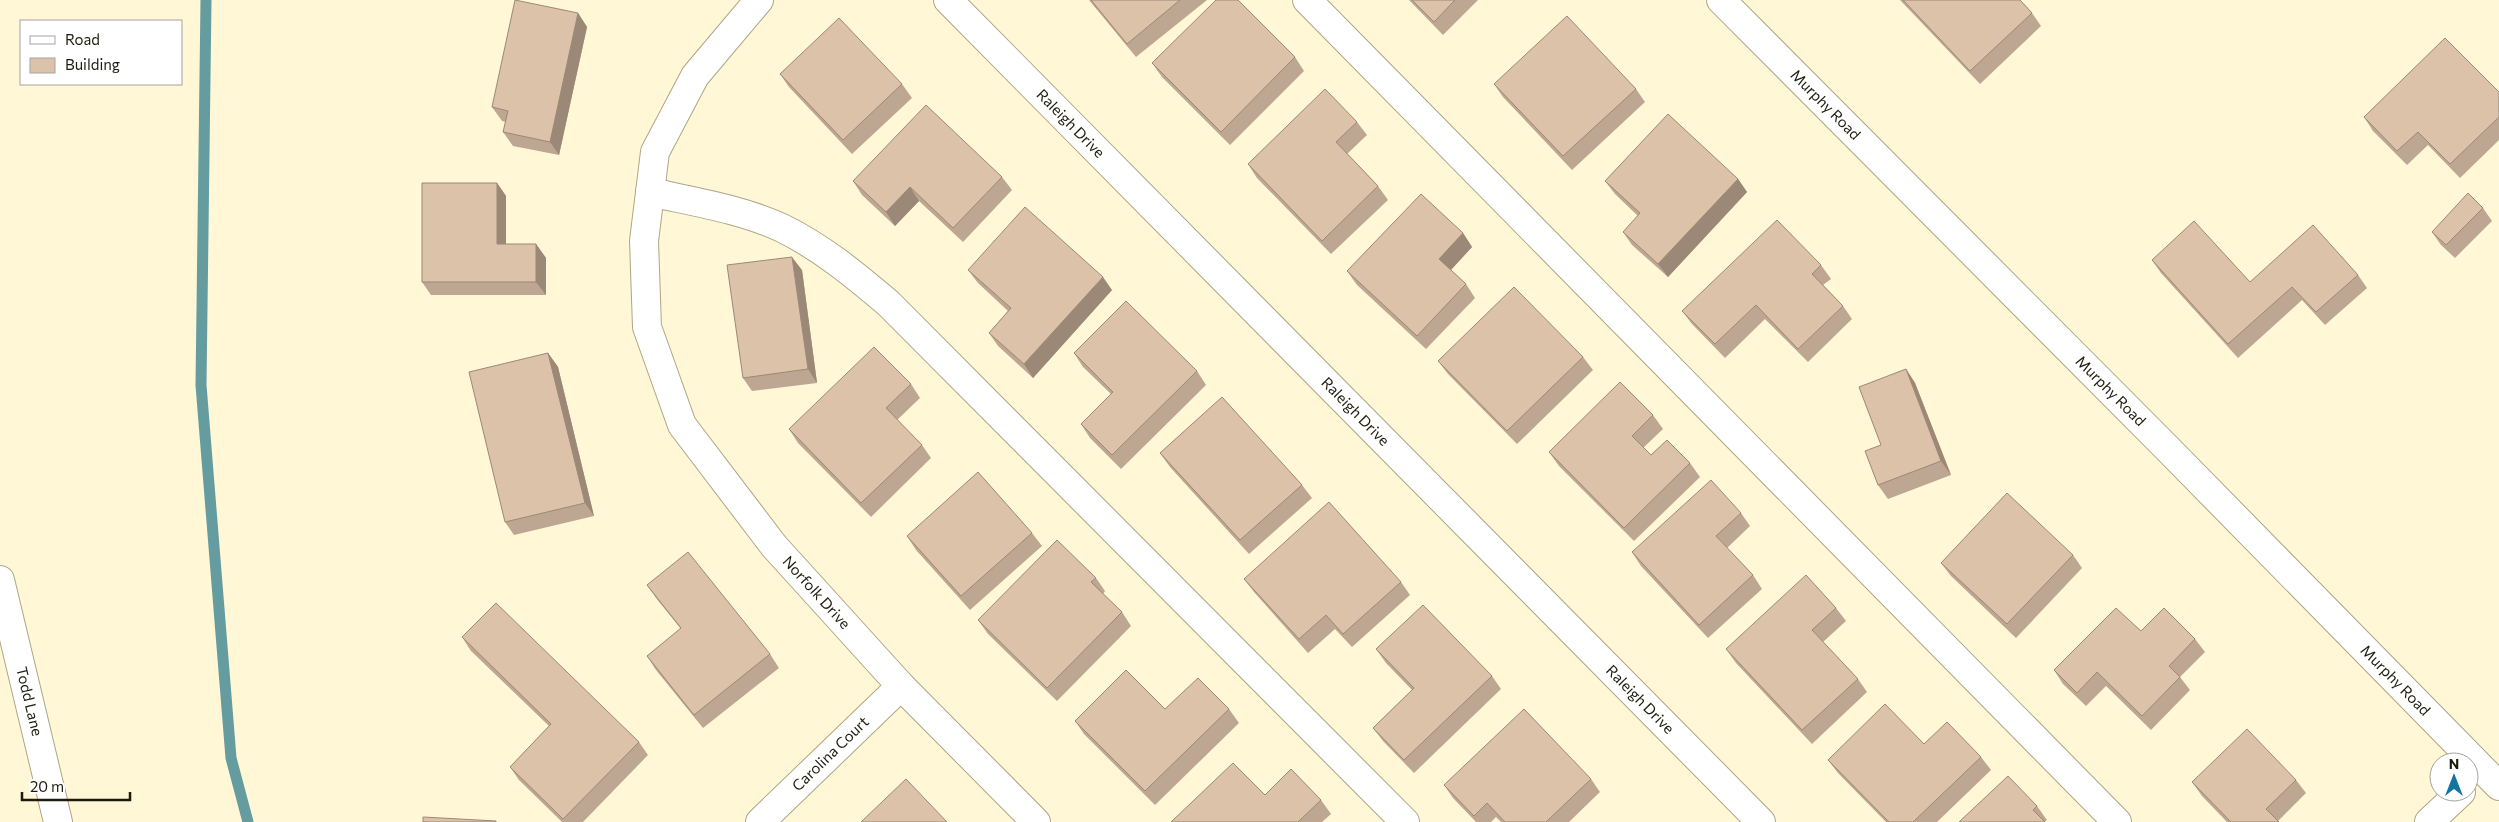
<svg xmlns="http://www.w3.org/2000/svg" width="2499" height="822" viewBox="0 0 2499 822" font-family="Commissioner,sans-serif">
  <rect width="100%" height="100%" fill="#fff7d5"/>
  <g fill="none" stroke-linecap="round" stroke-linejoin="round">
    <path stroke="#649ca0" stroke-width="11" d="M206 0 201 385 231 758 248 822"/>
    <defs>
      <g id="minor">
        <path id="s1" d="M759 0 695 76 655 152 644 241 647 327 682 425 774 546 901 686 1036 822"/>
        <path id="s2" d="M948 0 1761 822"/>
        <path d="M1307 0 2117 822"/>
        <path d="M650 192C694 202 741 209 782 228 821 247 855 275 888 303L1405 822"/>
        <path id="s3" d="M0 580 58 822"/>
        <path id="s4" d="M760 822 901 686"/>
        <path d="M2429 822 2461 792"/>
      </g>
      <g id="major">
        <path id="s5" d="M1721 0 2168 449 2499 786"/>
      </g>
    </defs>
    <use href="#minor" stroke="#ada585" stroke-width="30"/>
    <use href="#major" stroke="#ada585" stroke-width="30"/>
    <use href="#minor" stroke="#fff" stroke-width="28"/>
    <use href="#major" stroke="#fff" stroke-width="28"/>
  </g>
  <path fill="#bea792" d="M1089 0H1207L1136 57Z
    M1409 0H1478L1443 35Z
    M1900 0H2020L2032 13 2041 26 1980 84Z
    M578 13 587 27 559 155 513 146 503 132 506 122 502 121 492 107Z
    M1295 57 1304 71 1230 145 1162 77 1152 63Z
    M780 74 902 84 912 98 852 154 789 87Z
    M1494 84 1636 89 1645 102 1572 170 1503 97Z
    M2499 92V140L2460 178 2428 145 2407 165 2373 131 2364 117Z
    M1357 122 1367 135 1347 154 1378 186 1388 200 1331 254 1257 178 1248 164Z
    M1002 177 1012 190 963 242 919 201 895 226 862 195 853 181Z
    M1738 179 1747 192 1668 277 1632 245 1623 232 1638 216 1615 194 1605 181Z
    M497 183 506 196V244H536L546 258V295H431L422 282Z
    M2483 208 2492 221 2455 258 2441 245 2432 232Z
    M1463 233 1472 247 1451 270 1466 284 1475 298 1426 349 1357 285 1347 271Z
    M2152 260 2250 282 2358 275 2367 288 2325 325 2302 300 2238 358 2161 273Z
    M1821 265 1831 279 1823 285 1843 306 1852 319 1808 362 1765 319 1725 358 1692 324 1682 311Z
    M802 270 817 383 752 391 743 378Z
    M968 270 1112 290 1033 378 998 346 989 333 1008 311 978 283Z
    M548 353 558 367 594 516 514 535 505 522Z
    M1074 353 1197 371 1206 385 1121 469 1090 438 1081 424 1111 394 1083 367Z
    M1583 357 1593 370 1517 444 1448 374 1438 361Z
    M1906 369 1915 383 1951 475 1888 499 1878 485 1881 445Z
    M911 384 920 398 897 420 922 445 931 458 871 517 798 443 789 429Z
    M1653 415 1663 429 1643 448 1651 455 1690 463 1700 477 1634 541 1559 466 1549 452Z
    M1160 453 1302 485 1312 498 1249 554 1170 467Z
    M1741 513 1750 526 1727 548 1753 575 1762 589 1708 638 1641 566 1632 552Z
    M1032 533 1042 546 970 610 916 550 907 536Z
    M2073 555 2082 568 2016 638 1951 576 1941 563Z
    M1096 578 1105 591 1103 594 1122 612 1131 626 1057 701 988 634 978 620Z
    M1244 579 1401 582 1410 595 1352 647 1335 629 1308 653 1254 592Z
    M647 585 770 654 779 668 703 728 656 670 647 656 681 629 656 598Z
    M1836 608 1846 621 1823 642 1858 679 1867 692 1812 744 1736 663 1726 649Z
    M2141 631 2195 639 2205 652 2180 677 2190 690 2151 730 2106 686 2086 706 2063 684 2054 670Z
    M462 637 639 742 648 755 583 822H562L519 780 510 767 549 726 471 651Z
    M1376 649 1492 676 1501 689 1414 773 1383 741 1373 728 1412 690 1386 663Z
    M1165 709H1229L1239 723 1155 805 1084 734 1075 721Z
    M1981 757 1991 770 1937 822H1886L1838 773 1828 760Z
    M1591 779 1600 792 1569 822H1501L1496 817 1491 822H1476L1453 798 1444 785Z
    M2296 780 2306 793 2278 821 2279 822H2227L2202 796 2192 782Z
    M1265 795 1321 800 1331 814 1322 822H1171Z
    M2037 806 2047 820 2044 822H1959Z"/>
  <path fill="#9b8877" d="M578 13 587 27 559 155 550 142Z
    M1738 179 1747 192 1668 277 1658 264Z
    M497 183 506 196V258L497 244Z
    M910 187 919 201 895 226 886 212Z
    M1463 233 1472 247 1448 273 1439 259Z
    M536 244 546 258V295L536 282Z
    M792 257 802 270 817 383 808 369Z
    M1103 277 1112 290 1033 378 1024 364Z
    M548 353 558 367 594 516 585 503Z
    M1906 369 1915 383 1951 475 1941 461Z"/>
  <path fill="#ddc2aa" stroke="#9b8877" d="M515 0 578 13 550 142 503 132 508 111 492 107Z
    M1091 0H1180L1127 44Z
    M1216 0H1238L1295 57 1221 132 1152 63Z
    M1412 0H1455L1434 22Z
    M1903 0H2020L2032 13 1970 71Z
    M1567 16 1636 89 1563 156 1494 84Z
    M839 18 902 84 843 140 780 74Z
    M2445 38 2499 92V117L2450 164 2418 132 2397 151 2364 117Z
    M1325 89 1357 122 1336 142 1378 186 1322 241 1248 164Z
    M926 105 1002 177 953 228 910 187 886 212 853 181Z
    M1668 114 1738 179 1658 264 1623 232 1640 213 1605 181Z
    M422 183H497V244H536V282H422Z
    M2468 193 2483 208 2446 245 2432 232Z
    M1421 194 1463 233 1439 259 1466 284 1417 336 1347 271Z
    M1025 207 1103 277 1024 364 989 333 1011 308 968 270Z
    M1777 220 1821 265 1812 274 1843 306 1798 349 1756 305 1715 344 1682 311Z
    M2194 221 2250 282 2313 225 2358 275 2316 312 2292 287 2228 344 2152 260Z
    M792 257 808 369 743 378 727 265Z
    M1514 287 1583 357 1507 431 1438 361Z
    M1126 301 1197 371 1112 455 1081 424 1113 392 1074 353Z
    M874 347 911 384 886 408 922 445 861 503 789 429Z
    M548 353 585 503 505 522 469 372Z
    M1906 369 1941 461 1878 485 1865 451 1881 445 1859 387Z
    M1620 382 1653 415 1632 436 1651 455 1667 440 1690 463 1624 528 1549 452Z
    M1222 397 1302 485 1240 540 1160 453Z
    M978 472 1032 533 961 596 907 536Z
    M1711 480 1741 513 1716 536 1753 575 1699 625 1632 552Z
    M2007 493 2073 555 2007 624 1941 563Z
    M1329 502 1401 582 1343 634 1326 615 1299 639 1244 579Z
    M1057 540 1096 578 1091 582 1122 612 1047 688 978 620Z
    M688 552 770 654 694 715 647 656 681 628 647 585Z
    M1806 575 1836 608 1812 630 1858 679 1802 730 1726 649Z
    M496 603 639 742 563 819 510 767 551 724 462 637Z
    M1423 605 1492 676 1404 760 1373 728 1414 688 1376 649Z
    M2116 608 2141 631 2164 608 2195 639 2169 666 2180 677 2142 716 2097 672 2077 693 2054 670Z
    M1126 670 1165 709 1198 678 1229 709 1145 791 1075 721Z
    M1885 704 1924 744 1947 722 1981 757 1913 822H1889L1828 760Z
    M1524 709 1591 779 1546 822H1505L1487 803 1474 816 1444 785Z
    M2247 729 2296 780 2266 809 2279 822H2231L2192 782Z
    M1233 763 1265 795 1291 769 1321 800 1298 822H1171Z
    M2008 776 2037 806 2033 810 2045 822H1959Z
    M906 779 947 822H861Z
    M423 817 496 821V822H423Z"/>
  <g text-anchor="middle" stroke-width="4" stroke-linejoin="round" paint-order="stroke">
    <g font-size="15" fill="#1d1a0e" stroke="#fff">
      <text dy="5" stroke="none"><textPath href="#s5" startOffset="148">Murphy Road</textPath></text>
      <text dy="5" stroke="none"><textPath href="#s2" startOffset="174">Raleigh Drive</textPath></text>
      <text dy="5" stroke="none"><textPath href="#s5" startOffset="552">Murphy Road</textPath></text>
      <text dy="5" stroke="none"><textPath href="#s2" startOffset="579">Raleigh Drive</textPath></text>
      <text dy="5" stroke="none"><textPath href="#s1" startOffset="680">Norfolk Drive</textPath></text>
      <text dy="5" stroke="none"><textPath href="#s5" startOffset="958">Murphy Road</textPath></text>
      <text dy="5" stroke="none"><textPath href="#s2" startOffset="984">Raleigh Drive</textPath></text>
      <text dy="5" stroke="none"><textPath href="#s3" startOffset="125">Todd Lane</textPath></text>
      <text dy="5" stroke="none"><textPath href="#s4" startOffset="98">Carolina Court</textPath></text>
    </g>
  </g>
  <rect x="20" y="20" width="162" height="65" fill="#ffffff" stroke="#a5a39f"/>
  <rect x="30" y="36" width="25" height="8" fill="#ffffff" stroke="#a5a39f"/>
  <text x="65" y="45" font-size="15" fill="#1d1a0e">Road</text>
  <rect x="30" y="58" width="25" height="15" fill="#ddc2aa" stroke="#a5a39f"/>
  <text x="65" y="70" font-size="15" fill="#1d1a0e">Building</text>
  <g transform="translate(2454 777)"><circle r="24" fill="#ffffff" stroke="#a5a39f"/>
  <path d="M0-4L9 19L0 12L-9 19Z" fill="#1574a1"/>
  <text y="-8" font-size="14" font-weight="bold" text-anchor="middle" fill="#1d1a0e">N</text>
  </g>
  <path d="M22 792v8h108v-8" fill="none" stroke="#1d1a0e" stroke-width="2.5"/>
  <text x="30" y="792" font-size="15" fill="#1d1a0e" stroke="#ffffff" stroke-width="4" paint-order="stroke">20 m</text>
</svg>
